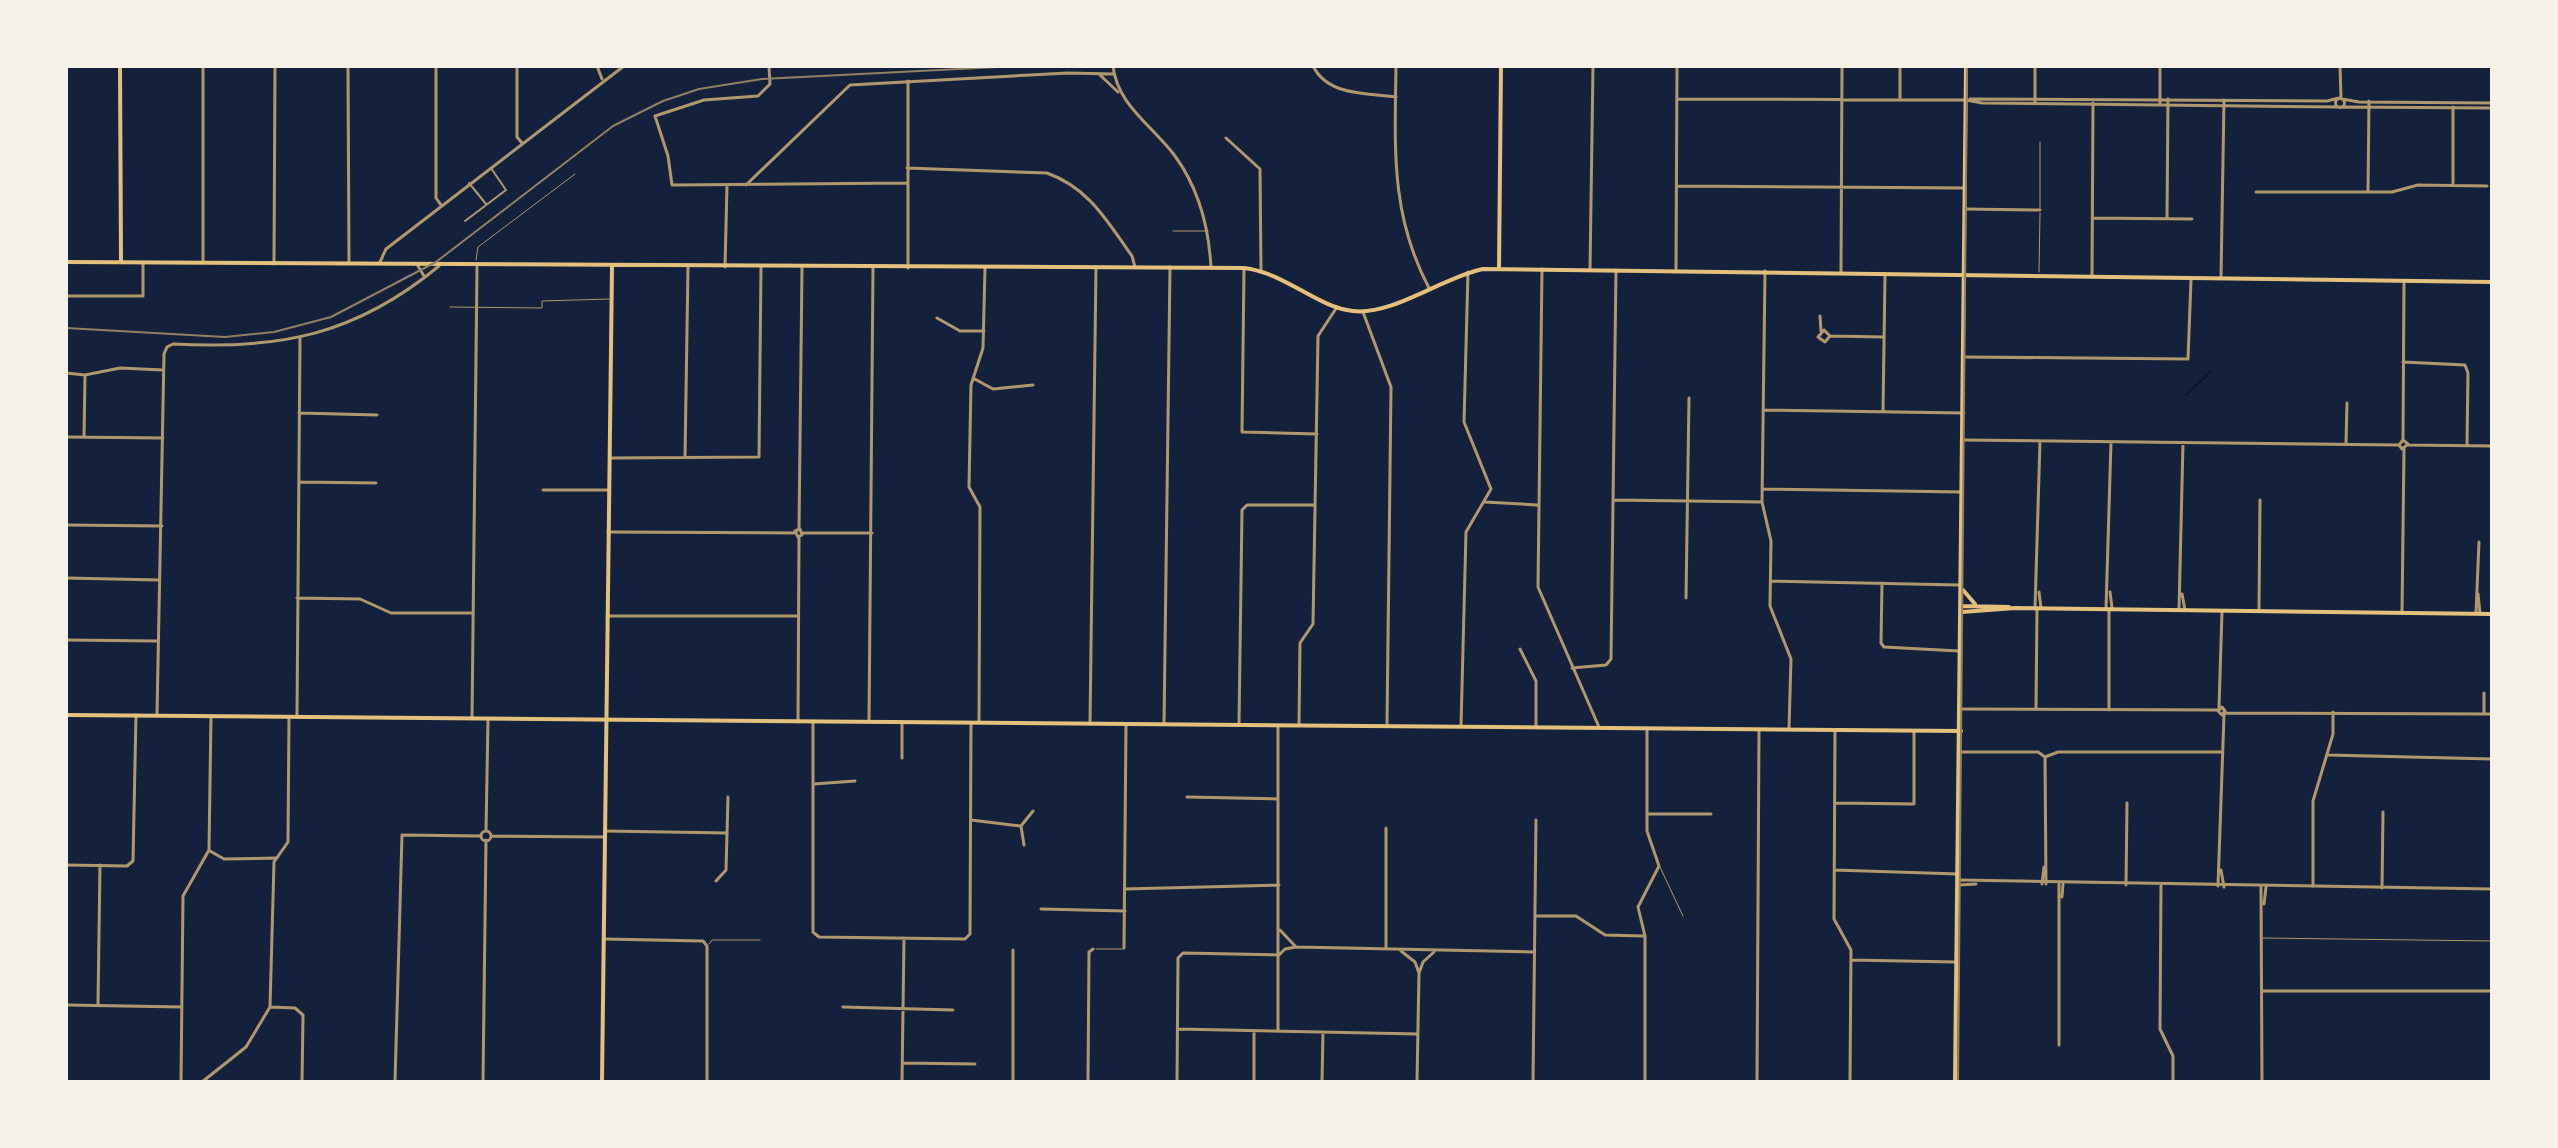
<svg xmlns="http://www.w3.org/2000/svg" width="2558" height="1148" viewBox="0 0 2558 1148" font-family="'Titillium Web',sans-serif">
  <rect width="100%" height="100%" fill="#14213d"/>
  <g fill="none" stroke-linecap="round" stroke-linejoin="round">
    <path stroke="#0b132b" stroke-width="2" d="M2186 395 2211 371"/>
    <path stroke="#b1986c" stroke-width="1" d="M2040 208V142
      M1173 231H1208
      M476 260 478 247 575 174
      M2039 272 2040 213
      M450 307 542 308V301L609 299
      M1660 867 1683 916
      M2263 938 2492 941
      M709 944 712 940H760
      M1096 949H1123"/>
    <path stroke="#b1986c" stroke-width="2" d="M469 183 486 204
      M465 221 506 190 491 168"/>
    <path stroke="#b1986c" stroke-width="3" d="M203 66V262
      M436 66V198L441 205
      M517 66V137L522 143
      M597 66 602 79
      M769 66 770 84 758 96 704 100 655 116 668 156 672 185 907 183
      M1313 66C1328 96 1366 93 1396 97
      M1396 66C1395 148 1390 214 1429 288
      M2340 66 2341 98
      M1100 75 1118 92
      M908 81V268
      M1900 98V66
      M1677 99 1966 100
      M2035 103V66
      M2160 104V66
      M1226 138 1260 169 1261 270
      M907 168 1047 173C1089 188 1107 221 1132 256L1135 267
      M2453 183V107
      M746 185 850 85 1068 73 1113 74
      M1677 186 1965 188
      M2368 191 2369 101
      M2256 192H2392L2418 185 2487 186
      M1965 209 2040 210
      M2092 218 2192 219
      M2167 218 2168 99
      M274 264 275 66
      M725 267 727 185
      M1244 268 1242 432 1317 434
      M1542 269 1538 587 1599 727
      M1590 270 1593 66
      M1676 270 1677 66
      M1765 271 1762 502 1771 541 1770 606 1791 659 1789 729
      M1841 273 1842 66
      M2092 276 2093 103
      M2221 278 2224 100
      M66 296H143V263
      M1363 312 1391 387 1387 725
      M1820 316 1821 331
      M937 318 960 331H984
      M1830 336 1825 342 1818 337 1824 330 1830 336 1884 337
      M1964 357 2188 359 2191 280
      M2403 362 2465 365 2468 373 2467 445
      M66 373 85 375 120 368 163 370
      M973 378 993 389 1033 385
      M1763 410 1964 413
      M1883 412 1885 274
      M299 413 377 415
      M66 437 163 438
      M84 437 85 375
      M1963 440 2399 445 2402 449 2408 444 2403 440 2399 445
      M2403 440 2404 281
      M2346 444 2347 403
      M2408 445 2492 446
      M685 456 688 267
      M610 458 759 457 761 267
      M299 482 376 483
      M1762 489 1962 492
      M543 490H609
      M1614 500 1762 502
      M1485 502 1537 505
      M66 525 162 526
      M799 529 802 268
      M800 529 802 535 798 537 795 531Z
      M608 532 795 533
      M803 533H872
      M66 578 159 580
      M1771 581 1959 585
      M1882 583 1881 643 1884 647 1959 651
      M2039 592 2041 608
      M2110 592 2112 608
      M2182 594 2185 610
      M2478 594 2480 613
      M297 598 360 599 391 613H473
      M1686 598 1689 398
      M2035 609 2040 441
      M2106 609 2111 442
      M2179 610 2183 443
      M2259 611 2260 500
      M2402 613 2404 449
      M2476 613 2479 542
      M607 616H798
      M66 640 157 641
      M1520 649 1536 681V727
      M1572 668 1606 665 1611 659 1616 270
      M2222 707 2225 711 2222 715 2218 711Z
      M2219 708 2222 611
      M1961 709 2218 710
      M2036 709 2037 609
      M2109 710V610
      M2225 713 2492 714
      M2484 714V693
      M297 715 300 339
      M289 717 288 842 274 862 270 1007 295 1008 303 1015 302 1082
      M472 719 477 267
      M798 722 799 537
      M813 722V932L819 937 965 939 970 934 971 723
      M869 722 873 268
      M979 723 980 507 969 487 971 385 983 348 985 268
      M1090 724 1096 267
      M1164 724 1170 267
      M1239 724 1242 510 1247 505H1315
      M1299 725 1300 643 1313 624 1318 336 1337 307
      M1461 726 1466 532 1491 489 1464 422 1468 272
      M1835 730 1834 919 1851 950 1850 1082
      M1960 752H2038L2045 757 2058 752H2221
      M2328 755 2492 759
      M2045 757 2046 884
      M902 758V722
      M814 784 855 781
      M1187 797 1278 799
      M1835 803 1914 804V731
      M1647 814H1711
      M971 820 1021 826 1024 845
      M1021 826 1033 811
      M486 831 488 719
      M605 831 727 833
      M481 836a5 5 0 1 1 10 0a5 5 0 1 1-10 0Z
      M491 836 605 837
      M210 851 224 859 276 858
      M66 865 127 866 133 861 136 715
      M1834 870 1958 874
      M2221 870 2224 887
      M716 881 726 870 728 797
      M2042 884 2044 867
      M2126 885 2127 803
      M2161 886 2160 1029 2173 1056V1082
      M2218 886 2224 715
      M2313 886V801L2333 734V712
      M2261 887 2262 1082
      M2382 888 2383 812
      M1125 889 1279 885
      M2062 897 2063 884
      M2264 904 2266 887
      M1041 909 1125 911
      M1535 916H1576L1605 935 1644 936
      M1280 930 1296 947
      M604 939 703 941 707 946V1082
      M1124 948 1126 724
      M1386 949V828
      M1401 951 1415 962 1419 973 1423 962 1434 952
      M1851 960 1955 962
      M2263 991H2492
      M67 1005 182 1007
      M98 1005 100 865
      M843 1007 953 1010
      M1178 1029 1418 1034
      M1254 1031V1082
      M1278 1031V725
      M2059 1045V884
      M903 1063 975 1064
      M181 1082 183 896 209 850 211 716
      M202 1082 246 1047 270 1007
      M395 1082 402 835 481 836
      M483 1082 486 840
      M902 1082 904 938
      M1013 1082V950
      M1088 1082 1089 952 1093 949
      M1177 1082 1178 958 1183 953 1279 955 1285 949 1296 947 1534 952
      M1322 1082 1323 1032
      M1417 1082 1419 973
      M1533 1082 1536 820
      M1645 1082V936L1638 907 1659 866 1647 831V728
      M1757 1082 1759 729"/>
    <path stroke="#b1986c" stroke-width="3" d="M348 66 349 262
      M1113 66C1117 105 1153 126 1175 156 1199 189 1209 228 1211 268
      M2335.5 103a4.5 4.5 0 1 1 9 0a4.5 4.5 0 1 1-9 0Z
      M1970 99 2327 101 2339 98
      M2342 99 2359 102 2492 103
      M1966 100 1982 103 2340 107
      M2341 107 2492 108
      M380 262 386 249 624 66
      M418 266 424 276
      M157 715 164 354 167 347 173 344C279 350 356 335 439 266
      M1959 880 2492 889
      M1959 885 1976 884"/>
    <path stroke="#e5c07b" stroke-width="4" d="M120 66 121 262
      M66 715 1961 731"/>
    <path stroke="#e5c07b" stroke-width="4" d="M66 262 1244 268C1286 273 1316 307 1353 311 1392 316 1443 277 1483 269L2492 282
      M1499 269 1501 66
      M1963 590 1975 604
      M1962 606 2009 607
      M1962 612 2015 608 2492 614
      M602 1082 612 267
      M1955 1082 1966 66"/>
    <path stroke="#918062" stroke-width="2" d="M1958 1082 1967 66"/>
    <path stroke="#918062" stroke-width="2" d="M66 328 225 337 274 332 331 317 436 262 613 126 663 101 699 89 762 79 1020 66"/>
  </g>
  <rect width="2558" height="1148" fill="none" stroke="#f6f1e7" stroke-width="136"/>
</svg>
